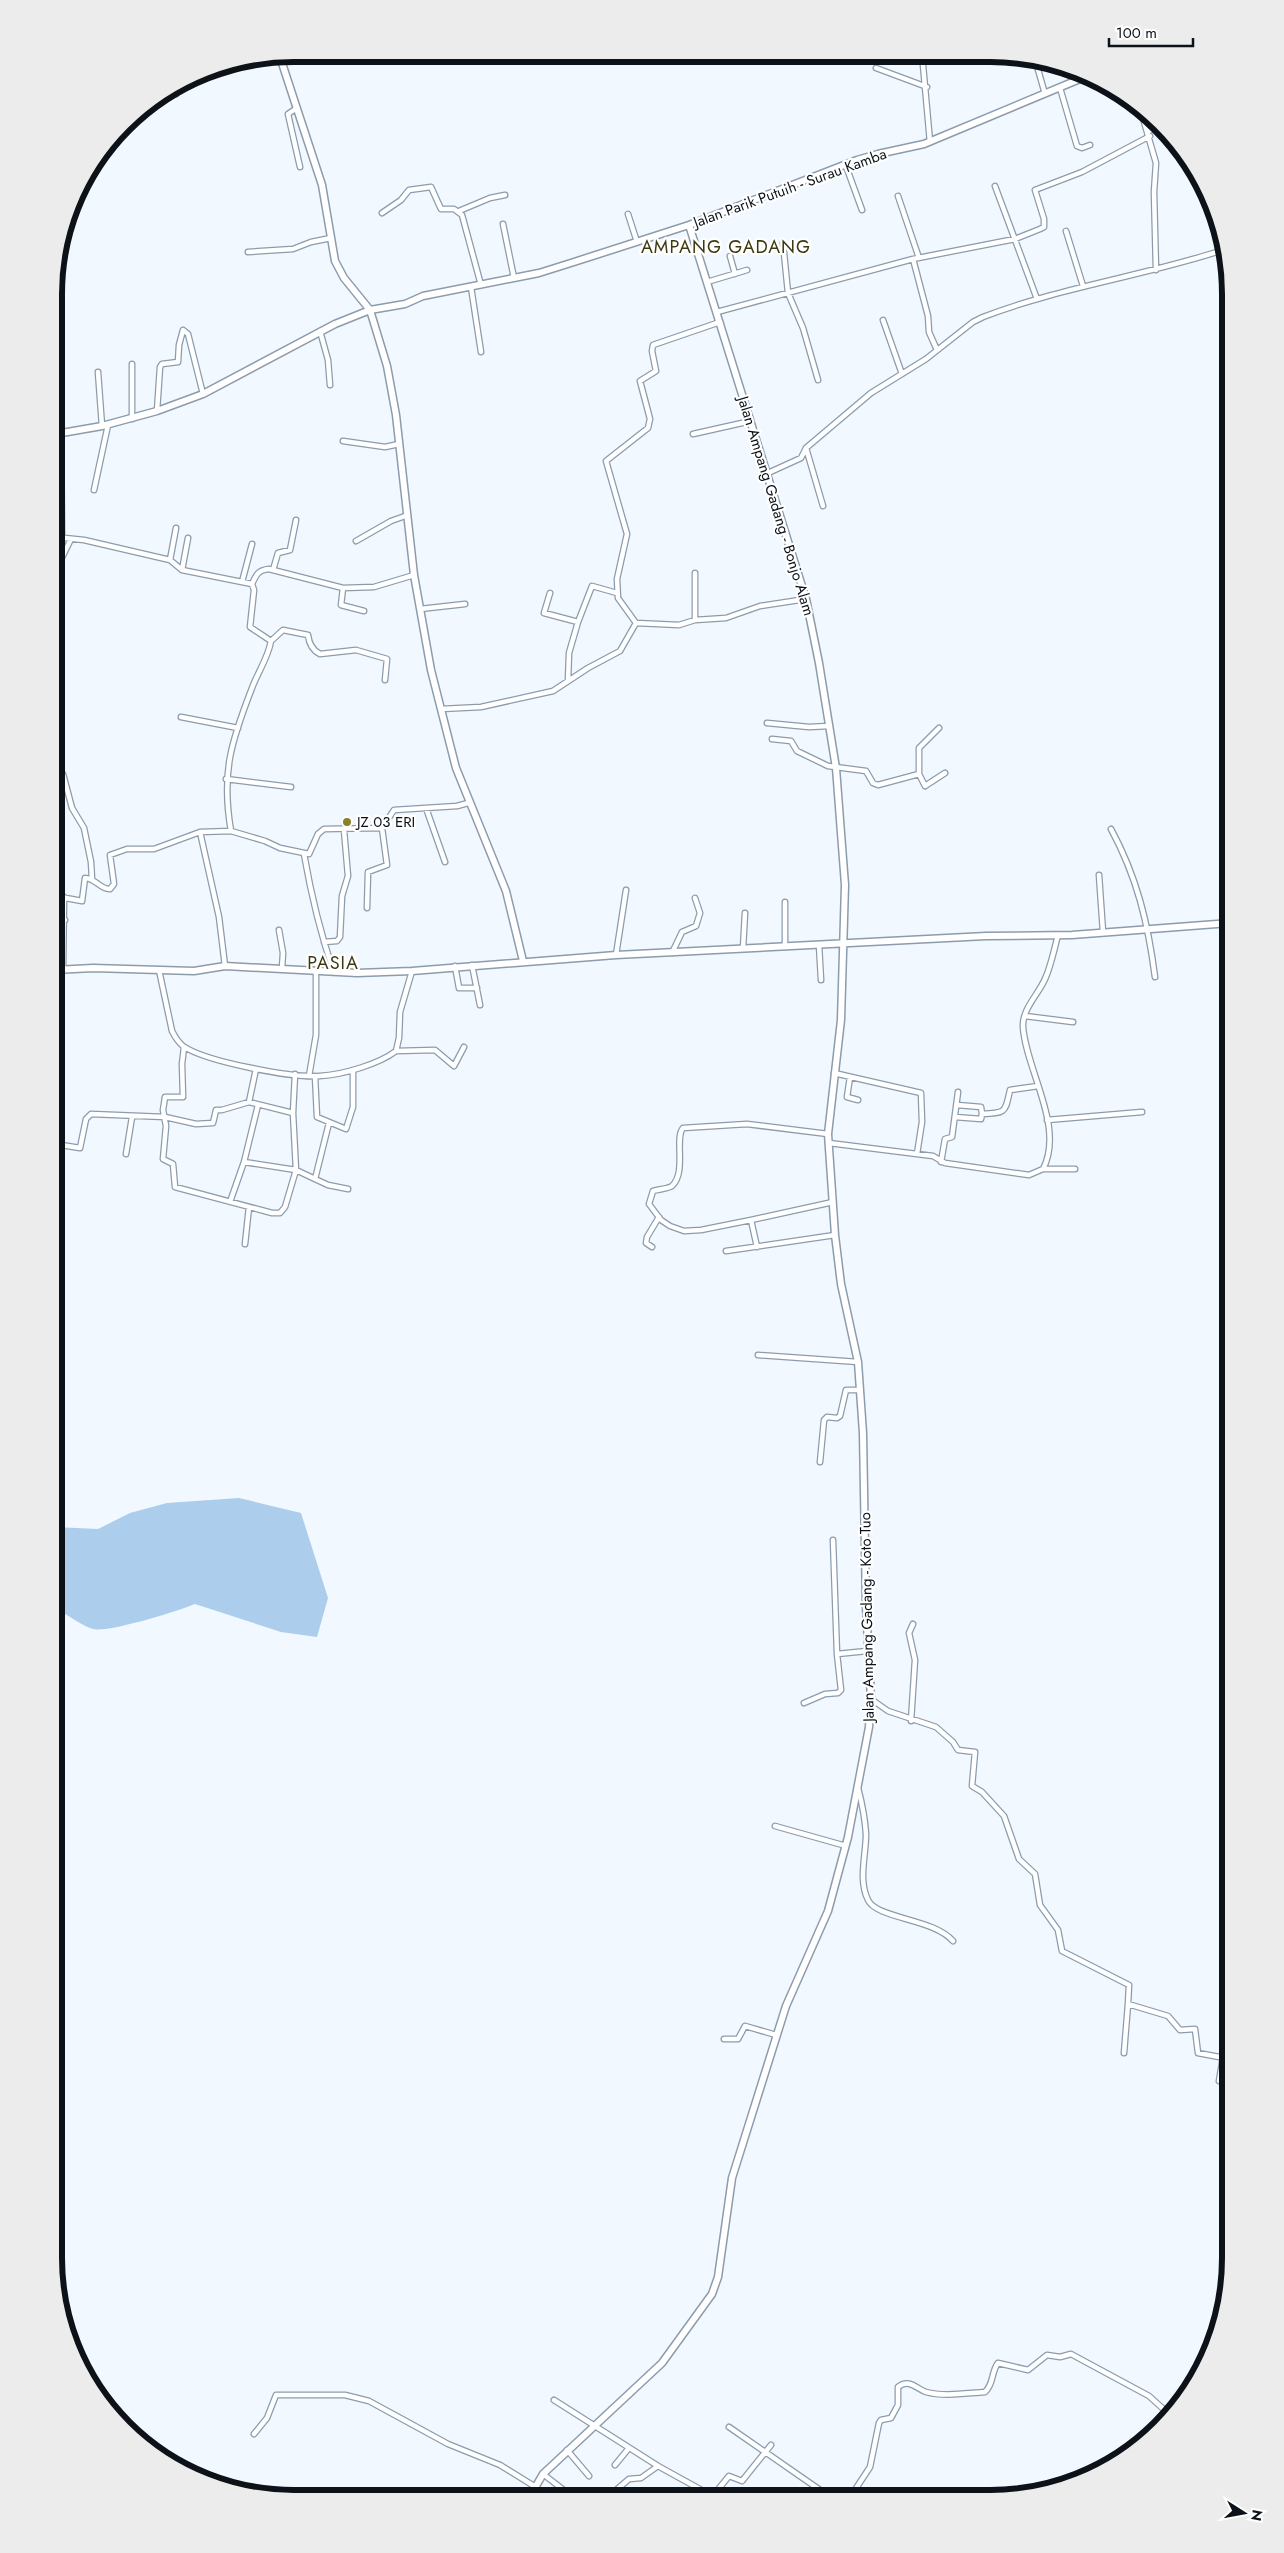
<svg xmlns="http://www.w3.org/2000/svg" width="1284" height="2553" viewBox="0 0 1284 2553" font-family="Jost,sans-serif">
  <rect width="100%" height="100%" fill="#f1f8ff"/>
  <path fill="#accdec" d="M239 1498 301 1513 328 1598 317 1637 281 1632 195 1604C178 1611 108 1633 93 1629 83 1626 74 1619 65 1614L54 1629V1527L98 1529 130 1513 167 1503Z"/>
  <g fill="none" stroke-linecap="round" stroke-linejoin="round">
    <defs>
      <path id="street" d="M1038 59 1037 66 1045 94
        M923 65 930 142
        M876 68 927 87
        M1060 88 1077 146 1082 148 1090 145
        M175 89 176 94
        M297 108 288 114 300 167
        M1140 108 1156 163 1154 192 1156 270
        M1148 131 1160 127
        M846 166 862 210
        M995 186 1037 299
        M898 196 919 258
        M459 211 490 198 505 195
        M382 213 401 200 409 190 431 187 441 209H454L462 215 481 285
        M628 214 637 242
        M503 224 514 278
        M1066 231 1083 286
        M783 243 788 293 803 328 818 380
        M248 252 293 249 311 242 331 238
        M730 256 735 274
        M913 259 928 316 929 332 937 350
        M707 282 747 270
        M471 287 481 352
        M717 312 913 259 1015 239 1040 229 1044 227V219L1035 190 1082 172 1150 136
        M883 320 902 374
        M320 331 328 360 330 385
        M98 372 102 426
        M157 411 160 367 162 364 178 362 179 345 183 330 188 334 203 394
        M132 419V364
        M61 434 62 538
        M693 434 751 421
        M343 441 385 447 399 444
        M806 448 823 506
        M768 473 801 458 806 448 871 393 926 359 973 322 983 317C1061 287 1144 276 1223 250
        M94 490 108 425
        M55 537 84 540 170 560 182 570 252 584
        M356 541 391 521 408 515
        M170 560 176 528
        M182 570 188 538
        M273 570 278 553 290 550 296 520
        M55 572 71 539
        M695 573V620
        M242 582 252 544
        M343 588 341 605 364 611
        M550 593 544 613 578 622 569 653 568 681
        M420 609 465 604
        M578 622 592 586 617 593
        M636 623 618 598 617 579 627 534 606 461 648 428 650 419 640 381 656 371 652 351 653 345 720 322
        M271 641 283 630 308 635C309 644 312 650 320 654L356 650 387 659 385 680
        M441 709 481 707 553 691 588 668 620 651 636 623 679 625 695 620 726 618 760 606 806 599
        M181 717 238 728
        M767 723 809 727 829 726
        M772 739 791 741 797 751 828 766 866 771 873 783 878 785 919 774V748L939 728
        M63 774 72 808 84 828 91 862 92 879
        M919 774 925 786 945 773
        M226 779 291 787
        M426 808 445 862
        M1111 829C1137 877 1148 923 1155 977
        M231 831C221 773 231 742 252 688 258 672 268 658 271 641L250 627 254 590 252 584C256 575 258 570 269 569L343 588 374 587 414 575
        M200 832 219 917 225 966
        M304 854C311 894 320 932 333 970
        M1099 875 1103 932
        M55 896 82 901 85 878C95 878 101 890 110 889L114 884 110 855 127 849H154L200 832 231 831 265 841 280 848 309 854 318 834 324 829 382 828 394 810 457 806 468 803
        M785 902V947
        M367 908 368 872 387 865 382 828
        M55 920H65
        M279 930 283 953 282 968
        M324 942 337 941 340 937 342 896 348 876 344 830
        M819 945 821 980
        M743 948 745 913
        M672 953 682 932 696 926 700 913 695 898
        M616 955 626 890
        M472 965 480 1005
        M455 966 459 988H477
        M63 970 64 897
        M159 970 172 1031C175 1037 178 1042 183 1046 206 1062 293 1078 320 1076 342 1075 379 1064 396 1051L399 1038 400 1012 412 971
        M1025 1016 1073 1022
        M184 1047 182 1064 183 1097H165L163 1110 166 1126 163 1159 173 1164 175 1187 272 1213H280L285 1207 296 1170 293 1113 295 1074
        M396 1051 435 1050 454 1066 464 1047
        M834 1073 921 1093 922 1122 917 1154
        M309 1076 316 1035V971
        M315 1076 317 1117 346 1129 353 1107V1070
        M850 1077 847 1097 858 1100
        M249 1102 256 1069
        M957 1105 981 1107 982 1114
        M955 1117 981 1119 982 1114C1007 1113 1005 1112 1010 1090L1038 1086
        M1047 1120 1142 1112
        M828 1134 747 1124 683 1128C674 1138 687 1172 672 1186 668 1189 658 1189 653 1191L649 1204 661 1220 670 1226 684 1231 701 1230 751 1220 833 1202
        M829 1143 933 1156 945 1163 1029 1175 1043 1169C1065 1127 1026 1070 1023 1027 1022 1009 1038 995 1045 979 1051 966 1054 950 1058 935
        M55 1144 80 1148 86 1119 91 1114 165 1117 196 1124 213 1123 216 1110H222L249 1102 293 1113
        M126 1154 132 1117
        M244 1162 296 1170 315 1179 329 1123
        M941 1162 945 1139 952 1137 958 1092
        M1043 1169H1075
        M315 1179 328 1185 348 1189
        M230 1202 244 1162 258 1105
        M751 1220 757 1247
        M245 1244 249 1207
        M652 1247 646 1243 647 1237 659 1217
        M726 1251 835 1235
        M758 1355 858 1362
        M820 1462 824 1420 827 1417 837 1418 840 1416 846 1390H860
        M837 1654 867 1651
        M871 1699 888 1711 936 1727 953 1742 958 1750 975 1752 972 1786 982 1792 1004 1816 1019 1859 1035 1874 1040 1905 1058 1930 1062 1951 1129 1985 1128 2004 1168 2016 1180 2030 1195 2029 1198 2053 1230 2059
        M804 1703 825 1694 838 1693 841 1690 837 1654 833 1540
        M911 1721 915 1660 909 1633 913 1624
        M858 1788C862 1803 865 1819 866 1834 866 1855 858 1880 868 1900 877 1919 933 1918 953 1941
        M775 1826 846 1846
        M724 2039H738L745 2026 776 2035
        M1124 2053 1128 2004
        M1219 2081 1223 2057
        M554 2400 658 2466 716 2498
        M729 2427 833 2499
        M254 2434 267 2418 276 2395H345L369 2401 448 2444 500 2465 534 2486
        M567 2450 589 2476
        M615 2465 629 2448
        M543 2474 574 2498
        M532 2491 540 2498
        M465 2492 471 2498
        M712 2497 729 2476 742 2481 771 2445
        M607 2498 629 2479 641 2478 658 2466
        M701 2498 706 2493
        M849 2499 870 2467 879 2423 881 2420 891 2418 898 2405V2387C909 2378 917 2389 926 2392 944 2397 967 2393 985 2392 994 2384 991 2372 998 2363L1028 2370 1047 2355 1060 2357 1071 2354 1149 2396 1170 2415"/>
      <path id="secondary" d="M280 57 322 185 335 261 344 278 370 310 387 366 396 415 414 575 431 670 456 768 506 891 523 961
        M56 434 102 426 157 411 203 394 335 324 370 310 405 304 423 296 539 273 574 262 689 225 857 160 878 154 924 144 1087 76
        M55 970 93 968 194 971 225 966 357 973 412 971 616 955 986 936 1072 935 1230 923
        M529 2498 543 2474 662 2363 712 2294 718 2277 732 2178 786 2006 828 1911 848 1837 869 1727 871 1699 866 1606 863 1433 858 1362 841 1284 835 1235 828 1134 841 1020 845 885 836 768 819 663 806 599 689 225"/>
    </defs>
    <use href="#street" stroke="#8c9cac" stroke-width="7"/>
    <use href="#secondary" stroke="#8c9cac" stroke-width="9"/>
    <use href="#street" stroke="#fff" stroke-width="4.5"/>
    <use href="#secondary" stroke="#fff" stroke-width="6"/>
  </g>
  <circle fill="#88822a" stroke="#fff" stroke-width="2" cx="347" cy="822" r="5"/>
  <g text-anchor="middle" stroke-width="4.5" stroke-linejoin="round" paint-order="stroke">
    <g font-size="15" fill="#0c1218" stroke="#fff">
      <text transform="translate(790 188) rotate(-20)" y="5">Jalan Parik Putuih - Surau Kamba</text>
      <text transform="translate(776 506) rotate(73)" y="5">Jalan Ampang Gadang - Bonjo Alam</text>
      <text transform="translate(867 1617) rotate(-91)" y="5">Jalan Ampang Gadang - Koto Tuo</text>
    </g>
    <g font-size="15" fill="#0c1218" stroke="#fff" text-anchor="start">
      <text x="357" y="827">JZ 03 ERI</text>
    </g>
    <g font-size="18" letter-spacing="1" fill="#3c3a10" stroke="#fff">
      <text x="726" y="253">AMPANG GADANG</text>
      <text x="333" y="969">PASIA</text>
    </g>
  </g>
  <path d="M0 0H1284V2553H0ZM294 62H990A232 232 0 0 1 1222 294V2258A232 232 0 0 1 990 2490H294A232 232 0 0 1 62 2258V294A232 232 0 0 1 294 62Z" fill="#ececed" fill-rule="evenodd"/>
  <path fill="none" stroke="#0c1218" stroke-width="6" d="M294 62H990A232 232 0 0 1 1222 294V2258A232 232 0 0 1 990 2490H294A232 232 0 0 1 62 2258V294A232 232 0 0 1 294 62Z"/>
  <g transform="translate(1244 2513) rotate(101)" stroke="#ffffff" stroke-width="4" paint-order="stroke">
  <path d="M0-4L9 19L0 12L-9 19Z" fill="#0c1218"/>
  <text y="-8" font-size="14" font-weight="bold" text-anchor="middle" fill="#0c1218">N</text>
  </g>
  <path d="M1109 38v8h84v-8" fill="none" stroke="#0c1218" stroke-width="2.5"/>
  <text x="1116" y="38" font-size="15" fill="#0c1218" stroke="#ffffff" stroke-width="4" paint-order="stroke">100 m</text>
</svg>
